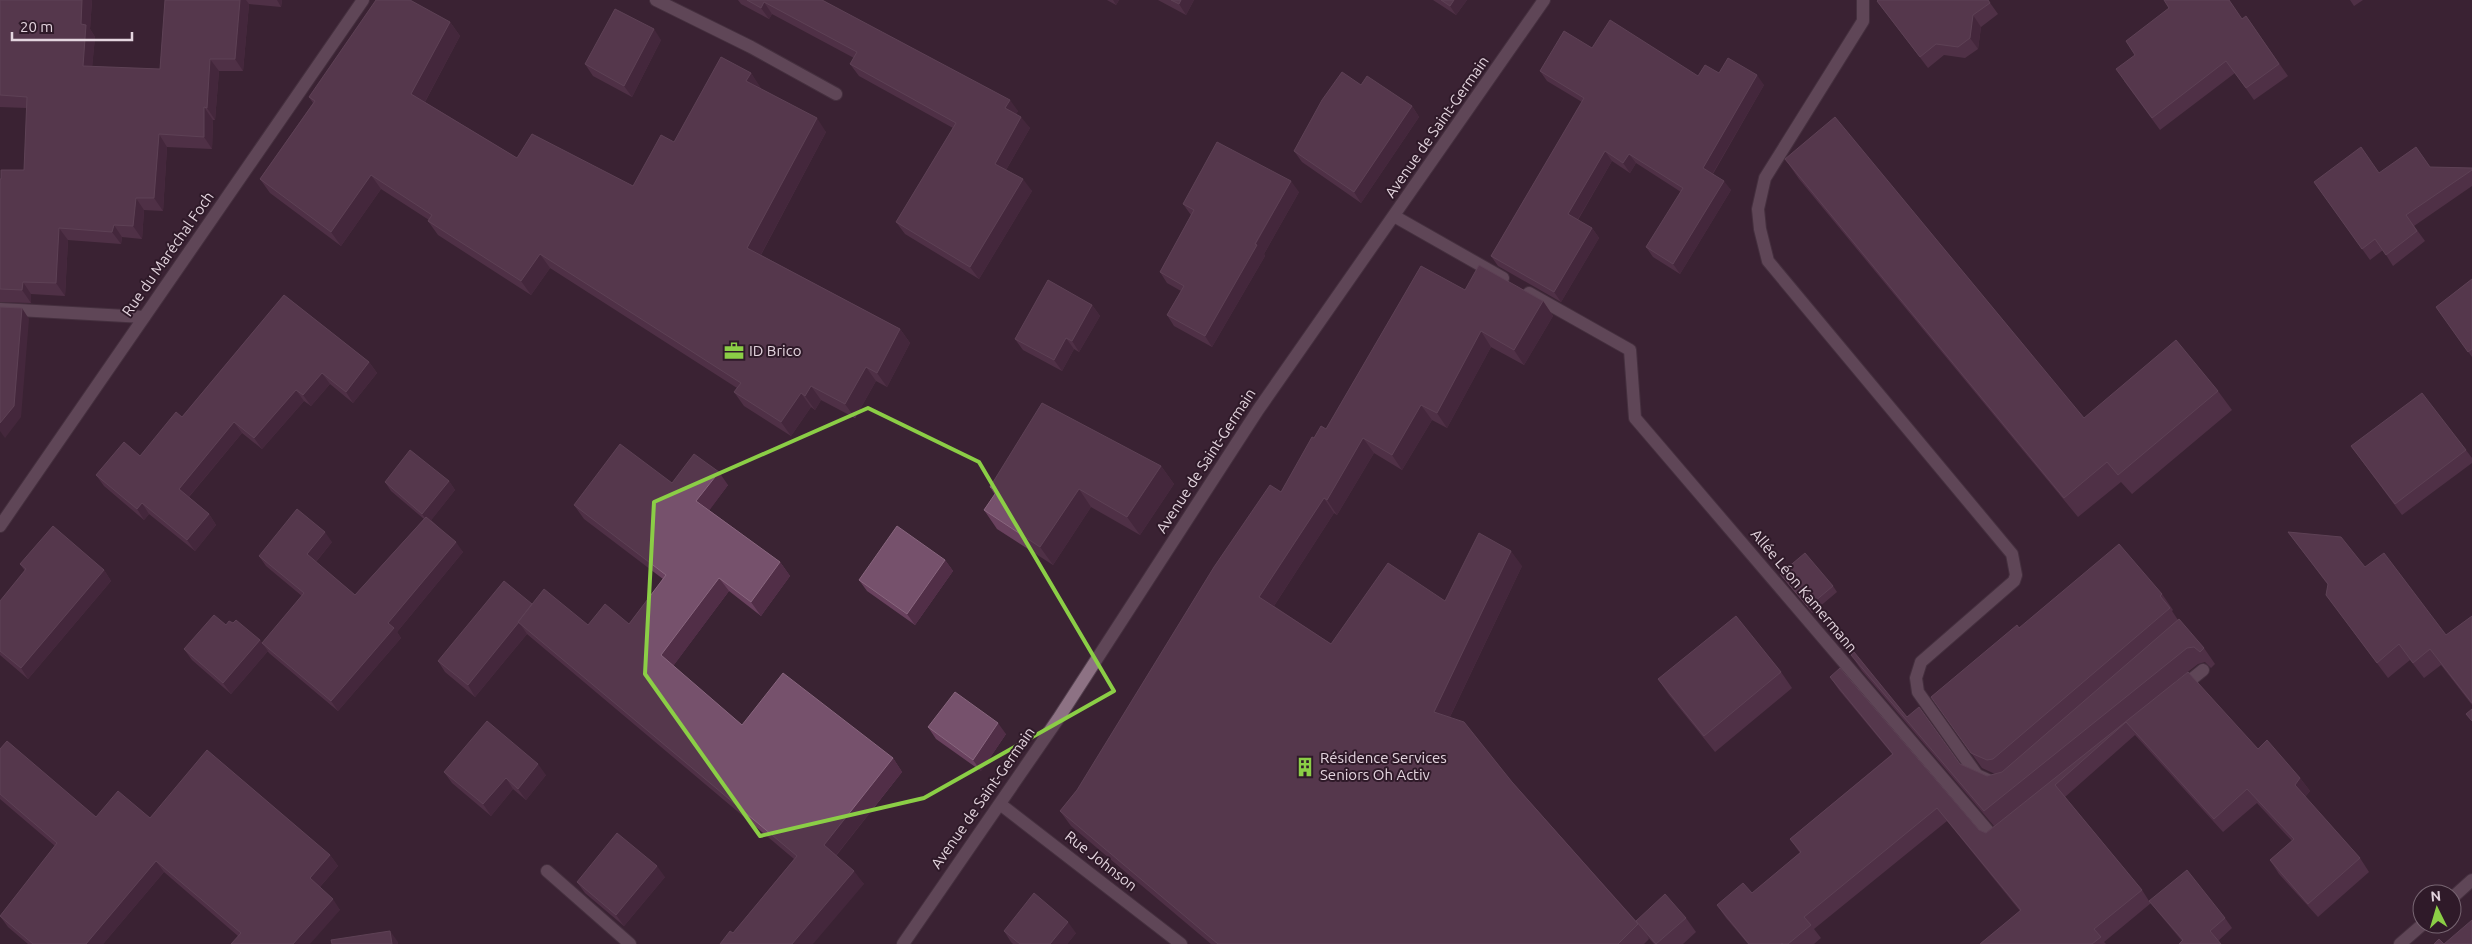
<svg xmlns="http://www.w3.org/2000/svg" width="2472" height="944" viewBox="0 0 2472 944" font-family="Ubuntu,sans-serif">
  <rect width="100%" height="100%" fill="#3a2333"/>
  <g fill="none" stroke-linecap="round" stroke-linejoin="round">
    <defs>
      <path id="lane" d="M1863 0V21L1765 178 1758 209 1760 229 1768 261 2012 554 2016 575 2014 581 1921 662 1916 678 1918 692 1977 775 1988 780
        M1394 216 1503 278
        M1529 293 1630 350 1635 418 1994 838 1999 835
        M0 309 144 317
        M2182 687 2203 670
        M547 871 630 944"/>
      <path id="street" d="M656 0 751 47 836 94
        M0 526 363 0
        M1000 804 1181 944
        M2452 898 2472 880
        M2400 944 2423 924"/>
      <path id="secondary" d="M903 944 1058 719 1258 410 1544 0"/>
    </defs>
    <use href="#lane" stroke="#53404e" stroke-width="14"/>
    <use href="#street" stroke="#53404e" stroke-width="14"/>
    <use href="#secondary" stroke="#53404e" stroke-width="14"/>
    <use href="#lane" stroke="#8d7284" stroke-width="12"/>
    <use href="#street" stroke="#8d7284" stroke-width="12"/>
    <use href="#secondary" stroke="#8d7284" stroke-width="12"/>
  </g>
  <path fill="#69415e" d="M0 0H92L90 29 95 37 92 67 160 69 165 0H282L281 7 249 4 243 71H219L215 120H213L212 149 167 147 163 211 144 210 142 239 122 237 121 244 68 240 65 296 31 294V303L0 302V179L24 170 27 108 0 107Z
    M738 0H822L1018 111 1016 114 1030 128 1006 170 1032 191 979 279 905 234 896 222 953 128 859 76 850 64 854 58 772 14 769 19 741 4Z
    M1107 0H1119L1116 5Z
    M1158 0H1194L1186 15Z
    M1433 0H1467L1456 15Z
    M1988 0 1998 14 1981 27 1978 49 1965 58 1944 55 1928 68 1877 1Z
    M2350 0H2363L2354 6Z
    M2246 16 2288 76 2254 100 2235 73 2160 130 2124 81 2135 55 2242 19Z
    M450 22 460 36 425 102 517 158 633 186 674 142 751 73 760 88 826 132 761 255 900 329 910 343 887 387 876 381 855 418 821 400 815 410 811 407 791 436 744 406 734 392 737 388 550 268 531 295 438 235 428 221 429 220 381 189 341 246 270 193 260 179 313 103 309 97Z
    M661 40 632 97 593 76 585 64Z
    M1592 48 1698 76 1719 73 1764 85 1713 174 1731 190 1680 274 1653 257 1646 247 1681 192 1636 163 1630 173 1612 161 1578 220 1592 228 1599 238 1561 302 1498 266 1491 256 1582 102 1547 81 1540 71Z
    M1361 85 1412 106 1419 117 1361 203 1302 162 1294 151Z
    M1785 159 2084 418 2218 391 2232 410 2132 494 2121 482 2078 517 1799 179Z
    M2430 167 2472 168V186L2414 226 2425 241 2393 266 2383 250 2370 260 2314 182Z
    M1299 192 1264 254 1265 256 1212 347 1174 326 1167 315 1181 291 1167 283 1160 272 1191 215 1183 204Z
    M2472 279V357L2436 307Z
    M1465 290 1543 301 1553 316 1524 365 1491 347 1447 428 1432 420 1402 470 1374 453 1337 515 1334 513 1274 606 1331 644 1445 601 1522 566 1450 717 1512 782 1638 923 1686 918 1696 932 1683 944H1654L1647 936 1649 939 1644 944H1211L1071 826 1060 811 1077 790 1281 492 1314 438 1326 429Z
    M284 295 369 362 377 373 353 403 330 384 311 406 304 401 262 449 242 433 189 497 209 514 216 525 195 551 149 514 144 520 104 486 96 475 140 456 182 417Z
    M1092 305 1100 316 1079 352 1074 349 1062 371 1023 350 1015 339Z
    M2351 446 2466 450 2472 458V463L2402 515Z
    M1161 466 1174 484 1140 535 1091 507 1053 565 997 529 984 510 995 495 990 487Z
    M449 481 455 490 431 520 463 552 397 632 401 638 338 711 269 653 262 643 302 596 266 566 259 556 332 542 316 562 355 595 424 519 391 491 385 482Z
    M672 483 728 485 709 510 780 562 790 576 761 616 729 591 673 666 742 725 893 758 902 772 836 856 864 884 733 933 794 859 527 634 475 697 445 672 438 661 532 604 588 625 629 624 663 579 584 519 574 505Z
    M2288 532 2365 567 2446 635 2472 616V705L2441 665 2424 678 2410 660 2388 678 2326 595 2328 585Z
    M945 560 953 571 915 625 867 591 859 580Z
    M20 564 104 570 111 581 28 679 0 655V601L25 571Z
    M1780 574 1833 586 1837 592 1812 613Z
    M2162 594 2173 610 2172 611 2178 620 2204 648 2215 664 2211 668 2205 662 2198 664 2175 682 2258 749 2300 778 2310 791 2305 797 2360 858 2369 872 2318 917 2279 874 2270 860 2292 841 2257 803 2223 832 2135 735 2065 797 2142 890 2149 901 2225 918 2232 928 2218 941H2182L2157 911 2151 903 2104 942 2106 944H1980L2020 911 1947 821 1814 929 1821 938 1814 944H1748L1726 918 1717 905 1752 893 1800 853 1790 839 1892 754 1839 690 1830 677 1979 830 1986 833 1994 826 1862 671 1851 655 1907 717 1960 764 1987 776 1995 774 1982 768 1931 697 2019 628Z
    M233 623 260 640 268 651 231 694 192 660 184 649 226 625Z
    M1781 672 1792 688 1715 752 1669 695 1658 679Z
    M928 727 1006 734 981 771 936 739Z
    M0 749 96 817 150 818 330 855 338 866 320 887 340 910 238 936 164 872 103 944H28L8 927 0 916 55 846 0 799Z
    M444 772 546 775 526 800 513 789 491 816 452 783Z
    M665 877 624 926 585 893 577 882Z
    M1004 931 1076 933 1067 944H1013L1011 942Z"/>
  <path fill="#512e47" d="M82 0H92L90 29 95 37 91 79 83 66 81 24Z
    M240 0H246L249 4 243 71 235 59Z
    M277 0H282L281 7Z
    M1113 0H1119L1116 5Z
    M1181 0H1194L1186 15 1179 4Z
    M1454 0H1467L1456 15 1450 6Z
    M764 2 772 14 769 19 761 8Z
    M1973 15 1981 27 1978 49 1970 38Z
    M450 22 460 36 421 109 411 94Z
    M654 29 661 40 632 97 624 86Z
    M210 59 219 71 215 120 207 108Z
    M751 73 761 88 756 95 746 81Z
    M1757 75 1764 85 1710 178 1703 168Z
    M1010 100 1018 111 1013 120 1005 108Z
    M1412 106 1419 117 1361 203 1354 192Z
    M204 107 213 120 212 149 204 137Z
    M1021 117 1030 128 1003 175 995 164Z
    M817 118 826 132 757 262 747 248Z
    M159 134 167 147 163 211 154 198Z
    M1605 151 1612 161 1575 224 1568 214Z
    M1629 154 1636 163 1630 173 1623 163Z
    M371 175 381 189 341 246 331 232Z
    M1023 179 1032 191 979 279 970 267Z
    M1291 181 1299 192 1264 254 1265 256 1212 347 1205 336Z
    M1724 181 1731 190 1680 274 1673 264Z
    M136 198 144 210 142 239 133 226Z
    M114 225 122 237 121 244 112 232Z
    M59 228 68 240 65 296 56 283Z
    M1592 228 1599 238 1561 302 1554 292Z
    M540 254 550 268 531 295 521 281Z
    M23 282 31 294V303L22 290Z
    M1543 301 1553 316 1524 365 1514 350Z
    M1092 305 1100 316 1079 352 1072 341Z
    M22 308 29 319 21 417 5 438 0 431V423Z
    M900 329 910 343 887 387 877 373Z
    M1481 331 1491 347 1447 428 1437 413Z
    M1066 338 1074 349 1062 371 1054 360Z
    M369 362 377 373 353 403 346 392Z
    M866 367 876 381 855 418 845 404Z
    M322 373 330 384 311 406 303 395Z
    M811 386 821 400 815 410 805 396Z
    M296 390 304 401 262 449 254 438Z
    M801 393 811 407 791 436 781 422Z
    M1421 405 1432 420 1402 470 1392 455Z
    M234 422 242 433 186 500 179 489Z
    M1363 438 1374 453 1337 515 1327 500Z
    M1161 466 1174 484 1140 535 1127 517Z
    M719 472 728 485 706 515 696 501Z
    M449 481 455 490 429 523 422 514Z
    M1079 489 1091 507 1053 565 1040 547Z
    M1324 498 1334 513 1270 612 1259 597Z
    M142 503 149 514 144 520 137 509Z
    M209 514 216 525 195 551 187 540Z
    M325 532 332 542 314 564 307 554Z
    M456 542 463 552 397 632 401 638 338 711 331 701 388 623Z
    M1511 551 1522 566 1445 727 1434 712Z
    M945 560 953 571 915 625 907 614Z
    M780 562 790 576 761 616 751 602Z
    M104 570 111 581 28 679 21 668Z
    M719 578 729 591 671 669 661 655Z
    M519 622 527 634 475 697 468 685Z
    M260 640 268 651 231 694 223 683Z
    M998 723 1006 734 981 771 973 760Z
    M893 758 902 772 833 859 824 845Z
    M538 764 546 775 526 800 518 789Z
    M506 778 513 789 491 816 483 804Z
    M2300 778 2310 791 2304 798 2295 785Z
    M330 855 338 866 318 889 310 878Z
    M156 861 164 872 103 944H86Z
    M657 866 665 877 624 926 616 915Z
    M854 871 864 884 813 944H792Z
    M333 899 340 910 310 944H293Z
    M1068 922 1076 933 1067 944H1050Z
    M390 931 398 942V944H392Z"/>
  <path fill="#76516c" stroke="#88667e" d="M0 0H82L81 24 86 25 83 66 160 69 165 0H240L235 59H210L207 108 204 107V137L159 134 154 198H136L133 226 114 225 112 232 59 228 56 283 23 282 22 290 0 289V179H1V170H24L27 97 0 95Z
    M376 0H410L450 22 411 94 517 158 532 134 633 186 661 135 674 142 721 57 751 73 746 81 817 118 747 248 900 329 877 373 866 367 845 404 811 386 805 396 801 393 781 422 734 392 741 383 540 254 521 281 428 221 432 215 371 175 331 232 260 179 315 101 309 97Z
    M747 0H822L1010 100 1005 108 1021 117 995 164 1023 179 970 267 896 222 956 123 850 64 857 52 764 2 761 8Z
    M1171 0H1181L1179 4Z
    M1441 0H1454L1450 6Z
    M1878 0H1988L1990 3 1973 15 1970 38 1958 47 1936 44 1920 57 1877 1Z
    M2164 0H2229L2242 19 2246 16 2279 64 2246 88 2226 61 2152 118 2116 69 2135 55 2126 41 2169 8Z
    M615 9 654 29 624 86 585 64Z
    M1610 20 1698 76 1705 65 1719 73 1728 58 1757 75 1703 168 1724 181 1673 264 1646 247 1683 188 1629 154 1623 163 1605 151 1568 214 1592 228 1554 292 1491 256 1584 98 1540 71 1564 31 1592 48Z
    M1342 72 1361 85 1367 76 1412 106 1354 192 1294 151 1322 100Z
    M1835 117 2084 418 2176 340 2218 391 2118 475 2107 462 2064 498 1785 159Z
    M1217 142 1291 181 1255 244 1257 245 1205 336 1167 315 1184 286 1160 272 1194 210 1183 204Z
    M2361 147 2379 173 2416 147 2430 167 2472 168V170L2406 215 2417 231 2386 255 2375 239 2362 249 2314 182Z
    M1479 265 1543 301 1514 350 1481 331 1437 413 1421 405 1392 455 1363 438 1327 500 1324 498 1259 597 1331 644 1388 563 1445 601 1479 533 1511 551 1434 712 1464 722 1512 782 1638 924 1618 944H1218L1060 811 1077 790 1214 567 1270 485 1281 492 1312 437 1314 438 1321 426 1326 429 1421 266 1465 290Z
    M2472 279V349L2468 352 2436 307Z
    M1048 280 1092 305 1072 341 1066 338 1054 360 1015 339Z
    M284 295 369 362 346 392 322 373 303 395 296 390 254 438 234 422 179 489 209 514 187 540 142 503 137 509 96 475 124 442 140 456 176 412 182 417Z
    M0 307 22 308 14 406 0 423Z
    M2422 393 2466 450 2395 504 2351 446Z
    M1042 403 1161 466 1127 517 1079 489 1040 547 984 510 997 491 990 487Z
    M620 444 672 483 694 454 719 472 696 501 780 562 751 602 719 578 661 655 742 725 783 673 893 758 824 845 854 871 792 944H720L730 931 733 933 797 856 518 622 544 589 588 625 605 604 629 624 666 575 574 505Z
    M410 450 449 481 422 514 385 482Z
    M297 509 325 532 307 554 355 595 426 517 456 542 388 623 394 628 331 701 262 643 304 593 259 556Z
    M53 526 104 570 21 668 0 651V601L26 569 20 564Z
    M897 526 945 560 907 614 859 580Z
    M2288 532 2341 537 2365 567 2384 553 2446 635 2472 616V703L2430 649 2413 663 2399 644 2377 663 2326 595 2328 584Z
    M2119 544 2162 594 2160 596 2170 608 1993 759 1987 760 1971 753 1931 697 2017 625 2019 628Z
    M1805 553 1833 586 1808 607 1780 574Z
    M504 581 532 604 518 622H519L468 685 438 661Z
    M214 615 226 625 229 621 233 623 236 620 260 640 223 683 184 649Z
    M1736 616 1781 672 1704 736 1658 679Z
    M2179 619 2204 648 2200 652 2194 647 2187 648 1984 811 1851 655 1854 652 1907 717 1919 707 1960 764 1987 776 2002 772Z
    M1840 668 1979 830 1986 833 2188 672 2258 749 2267 740 2300 778 2295 785 2360 858 2308 904 2270 860 2294 839 2247 789 2214 819 2126 722 2055 785 2142 890 2094 929 2101 937 2092 944H1980L2021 910 1937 808 1804 917 1811 925 1788 944H1783L1782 943 1781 944H1749L1717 905 1743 883 1752 893 1801 852 1790 839 1893 754 1830 677Z
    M955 692 998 723 973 760 928 727Z
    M2472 709V721L2466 714Z
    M487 721 538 764 518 789 506 778 483 804 444 772Z
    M7 741 96 817 118 791 150 818 207 750 330 855 310 878 333 899 293 944H231L241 933 156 861 86 944H33L0 916 57 843 0 794V749Z
    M617 833 657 866 616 915 577 882Z
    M2187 870 2225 918 2210 931 2221 944H2179L2183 940 2149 901Z
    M1034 893 1068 922 1050 944H1020L1004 931Z
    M1665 894 1686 918 1656 944 1636 921Z
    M2472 920V944H2444Z
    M390 931 392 944H332L331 940Z
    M2439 939 2444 944H2434Z"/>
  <path d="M0 0H2472V944H0ZM868 408 979 462 1114 691 924 798 760 836 645 674 654 502Z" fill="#3a2333" fill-opacity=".55" fill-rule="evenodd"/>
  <path fill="none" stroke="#8bce46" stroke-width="4" stroke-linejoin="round" d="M868 408 979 462 1114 691 924 798 760 836 645 674 654 502Z"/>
  <defs>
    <symbol id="office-bare" viewBox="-9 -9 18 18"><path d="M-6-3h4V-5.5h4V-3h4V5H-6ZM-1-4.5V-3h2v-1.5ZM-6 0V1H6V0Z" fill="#8bce46" stroke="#2f1a29" stroke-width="2.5" paint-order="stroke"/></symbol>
    <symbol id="building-bare" viewBox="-9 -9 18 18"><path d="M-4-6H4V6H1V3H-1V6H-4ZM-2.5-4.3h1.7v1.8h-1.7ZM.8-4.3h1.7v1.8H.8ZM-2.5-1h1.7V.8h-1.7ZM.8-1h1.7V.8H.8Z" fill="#8bce46" stroke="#2f1a29" stroke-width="2.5" paint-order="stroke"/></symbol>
  </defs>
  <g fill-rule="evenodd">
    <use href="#office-bare" x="720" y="337" width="28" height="28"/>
    <use href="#building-bare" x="1291" y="753" width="28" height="28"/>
  </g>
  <g text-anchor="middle" stroke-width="4" stroke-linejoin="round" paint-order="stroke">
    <g font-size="15" fill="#e4d5df" stroke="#2f1a29">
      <text transform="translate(1437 127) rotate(-55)" y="5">Avenue de Saint-Germain</text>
      <text transform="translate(168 254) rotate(-55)" y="5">Rue du Maréchal Foch</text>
      <text transform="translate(1206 461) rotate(-57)" y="5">Avenue de Saint-Germain</text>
      <text transform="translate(1804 591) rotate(50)" y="5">Allée Léon Kamermann</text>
      <text transform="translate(983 798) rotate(-55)" y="5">Avenue de Saint-Germain</text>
      <text transform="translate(1101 861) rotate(38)" y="5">Rue Johnson</text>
    </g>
    <g font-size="15" fill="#e4d5df" stroke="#2f1a29" text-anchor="start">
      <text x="749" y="356">ID Brico</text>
      <text x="1320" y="763">Résidence Services<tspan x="1320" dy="17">Seniors Oh Activ</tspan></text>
    </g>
  </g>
  <g transform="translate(2437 909) rotate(355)"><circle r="24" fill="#2f1a29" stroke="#776572"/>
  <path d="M0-4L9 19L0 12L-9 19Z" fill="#8bce46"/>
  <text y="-8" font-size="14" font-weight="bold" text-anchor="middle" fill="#e4d5df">N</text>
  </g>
  <path d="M12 32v8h120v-8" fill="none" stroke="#e4d5df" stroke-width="2.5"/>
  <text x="20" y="32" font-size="15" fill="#e4d5df" stroke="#2f1a29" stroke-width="4" paint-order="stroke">20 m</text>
</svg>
